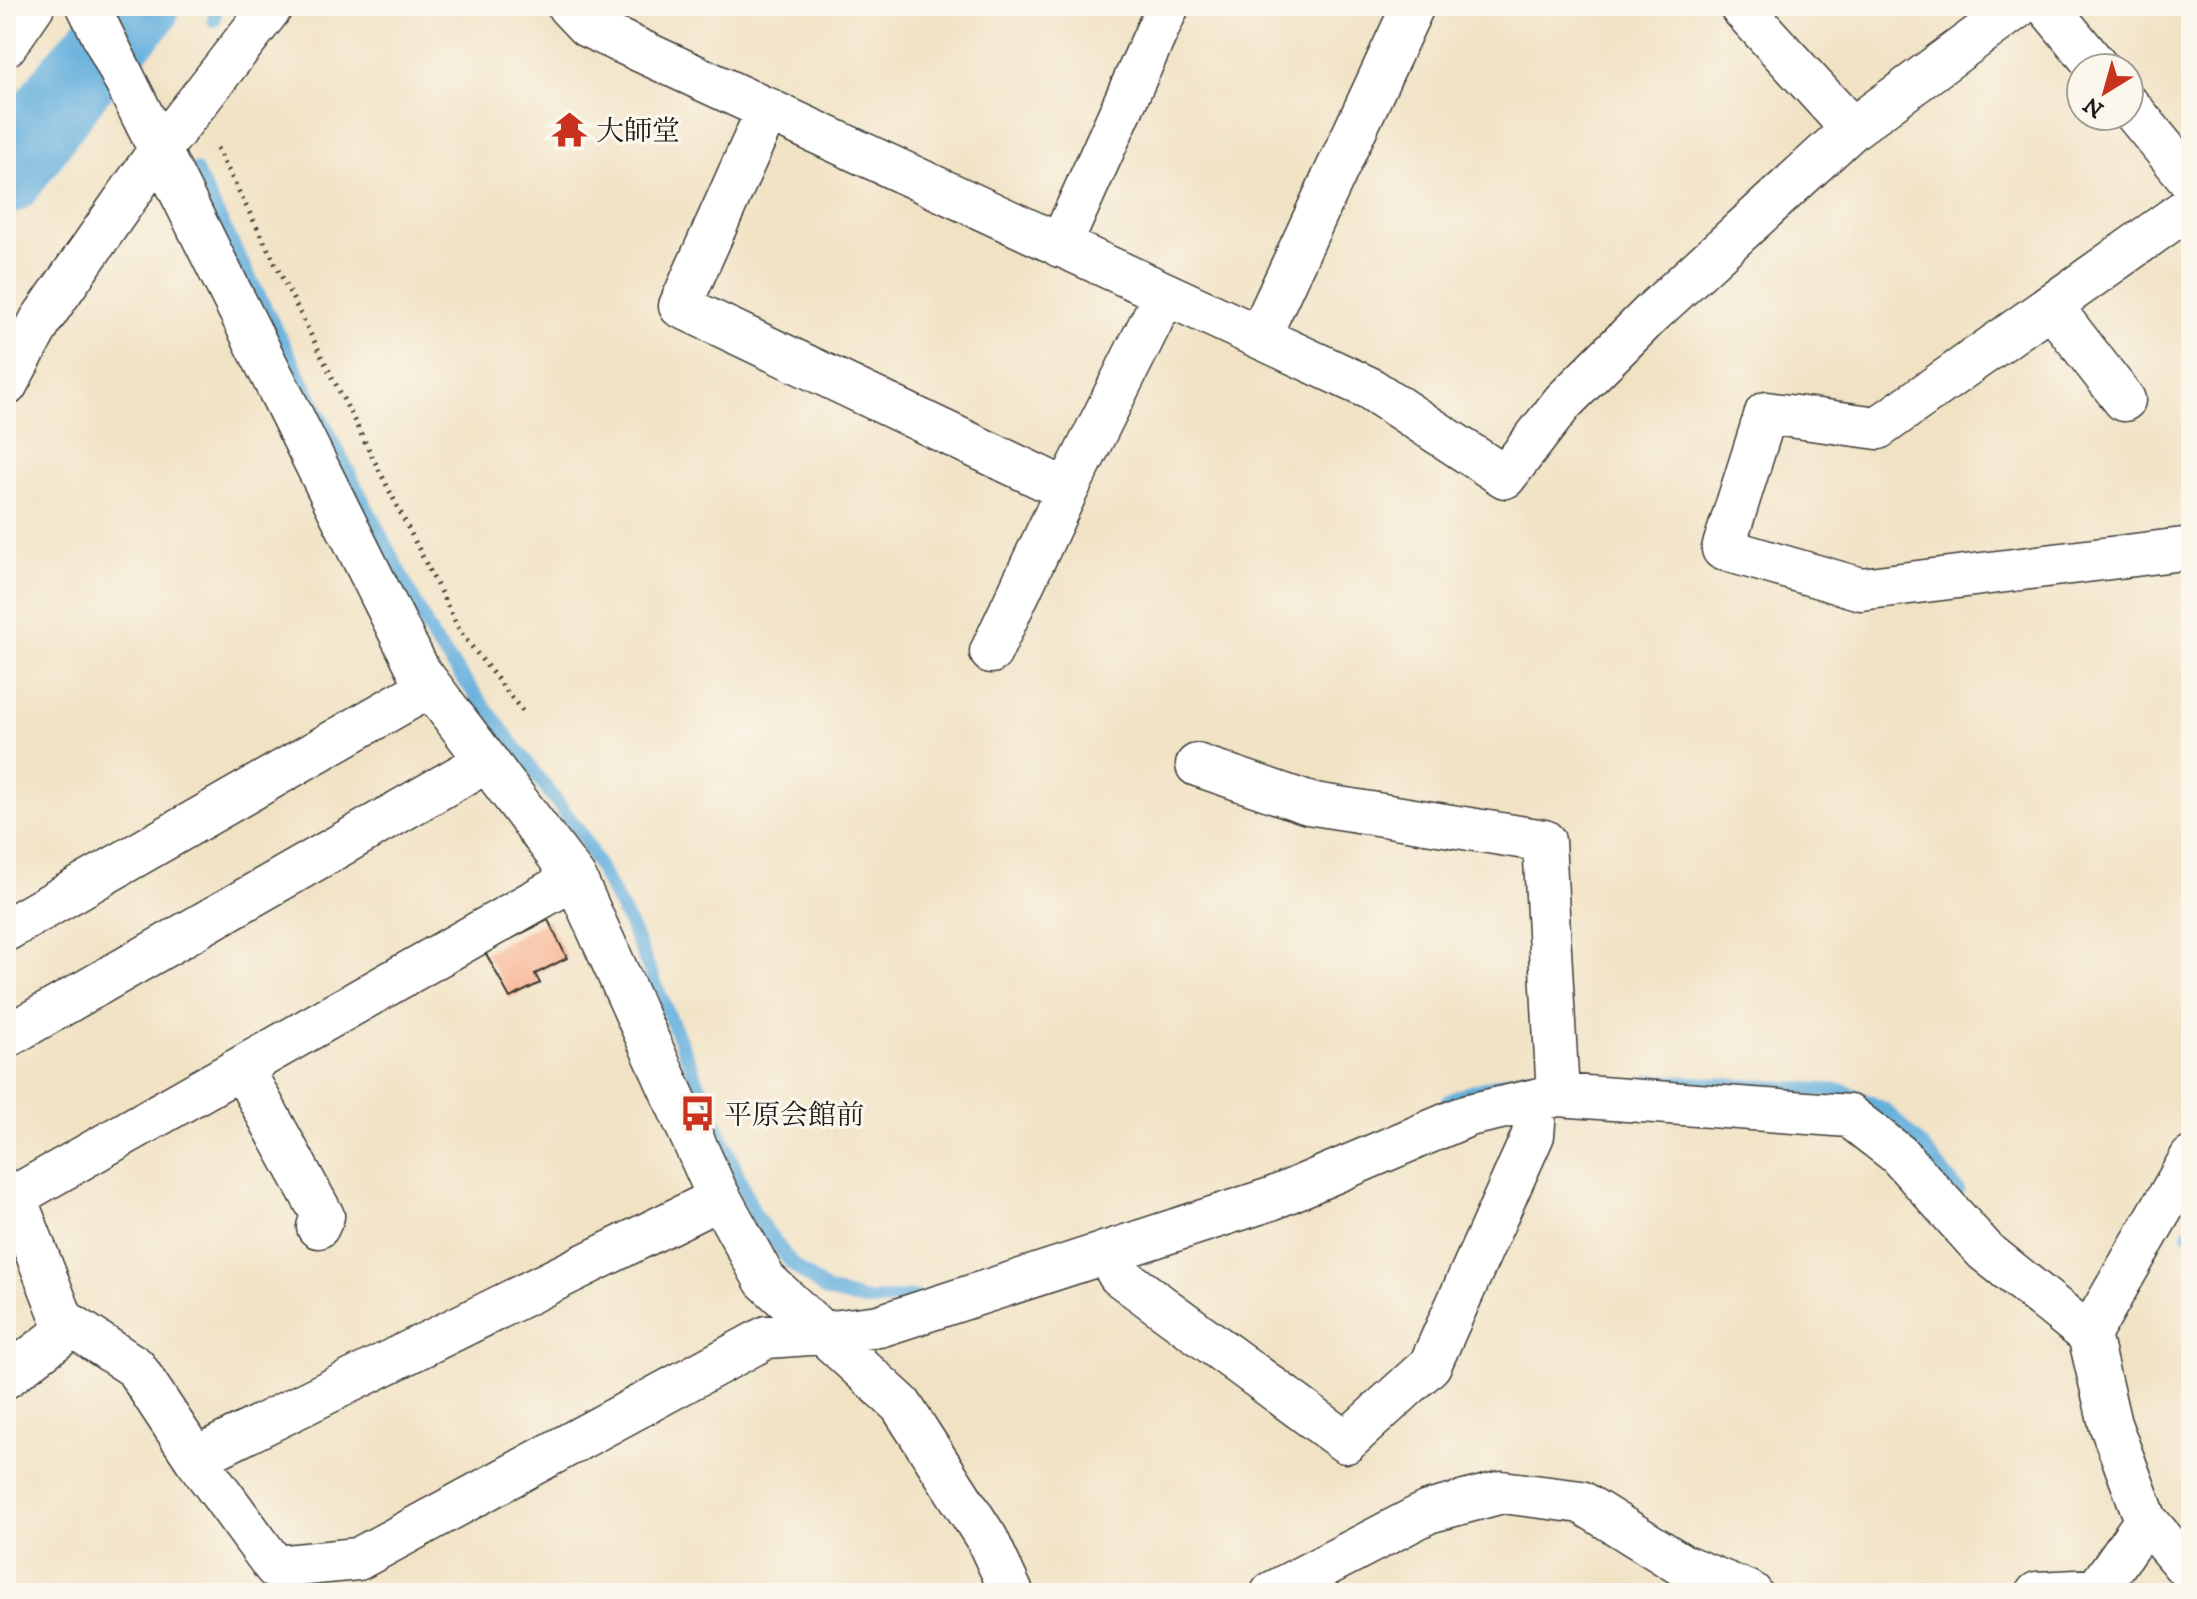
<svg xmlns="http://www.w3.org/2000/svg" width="2197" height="1599" viewBox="0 0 2197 1599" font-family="'IM FELL DW Pica','Noto Serif JP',serif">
  <rect width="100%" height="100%" fill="#fbf7ec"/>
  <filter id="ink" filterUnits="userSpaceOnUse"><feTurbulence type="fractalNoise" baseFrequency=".0125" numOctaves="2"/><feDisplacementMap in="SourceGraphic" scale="16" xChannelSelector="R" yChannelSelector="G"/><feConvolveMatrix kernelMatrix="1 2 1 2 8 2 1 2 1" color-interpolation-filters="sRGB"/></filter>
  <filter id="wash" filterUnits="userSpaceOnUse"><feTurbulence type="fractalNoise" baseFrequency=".006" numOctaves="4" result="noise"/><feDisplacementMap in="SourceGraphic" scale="32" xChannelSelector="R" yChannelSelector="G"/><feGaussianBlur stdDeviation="1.8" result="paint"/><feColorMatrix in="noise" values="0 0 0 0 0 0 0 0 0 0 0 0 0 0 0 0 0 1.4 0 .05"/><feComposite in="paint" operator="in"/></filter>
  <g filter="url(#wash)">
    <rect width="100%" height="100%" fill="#f1e2c4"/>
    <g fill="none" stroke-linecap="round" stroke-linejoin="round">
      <path stroke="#64afdd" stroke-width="14" d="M214 20 216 6
        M195 170 434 640 582 835 630 925 756 1217 792 1264 827 1291 867 1301 915 1297
        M1651 1081 1844 1091 1884 1109 1921 1145 1958 1191
        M1448 1101 1467 1093 1524 1077
        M2189 1234 2191 1231"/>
      <path stroke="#64afdd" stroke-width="78" d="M6 175 75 80 141 6"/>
    </g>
    <g id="blocks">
      <path fill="#f6a781" d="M548 920 567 958 535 974 540 983 510 998 485 952Z"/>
    </g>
  </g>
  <g filter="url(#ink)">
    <use href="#blocks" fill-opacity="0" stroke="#3c3a35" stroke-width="2"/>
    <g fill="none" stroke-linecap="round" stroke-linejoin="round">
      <defs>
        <path id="street" d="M88 6 419 671 575 878 716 1191 765 1280 901 1405 987 1539 1012 1593
          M568 6 587 26 1369 388 1505 477 1563 402 1653 312 1852 129 2019 6
          M1740 6 1852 129
          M2047 6 2098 68
          M6 45 33 6
          M2129 106 2191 181
          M768 109 680 306 1067 490
          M2191 206 1878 428 1766 413 1723 549 1861 589 2191 548
          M1060 246 1168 6
          M2051 306 2124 400
          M1259 337 1413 6
          M6 385 41 320 159 151 272 6
          M991 652 1067 490 1165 294
          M1197 765 1308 803 1544 841 1558 1095
          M6 930 429 687
          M6 1037 487 761
          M242 1068 323 1216 318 1227
          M6 1190 19 1208 67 1331
          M12 1198 575 878
          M1106 1252 1119 1275 1346 1442 1430 1365 1533 1135 1536 1100
          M2089 1335 2191 1158
          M6 1377 73 1326 135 1367 195 1458 275 1567 358 1559 767 1337 823 1333 879 1326 1271 1199 1469 1115 1558 1095 1849 1116 1898 1154 1985 1251 2089 1335 2110 1424 2146 1520 2185 1566 2191 1570
          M195 1458 720 1198
          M1272 1593 1428 1512 1502 1492 1581 1502 1682 1565 1751 1593
          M2037 1593 2097 1590
          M2095 1593 2146 1520"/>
      </defs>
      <use href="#street" stroke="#3c3a35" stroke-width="45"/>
      <path stroke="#3c3a35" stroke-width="5" stroke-dasharray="2 6" stroke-linecap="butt" d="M217 148 461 633 523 712"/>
      <use href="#street" stroke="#fff" stroke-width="42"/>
    </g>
  </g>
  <defs>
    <symbol id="temple-bare" viewBox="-9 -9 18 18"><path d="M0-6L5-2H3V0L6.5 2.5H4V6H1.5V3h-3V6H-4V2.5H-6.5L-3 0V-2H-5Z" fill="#c8321e" stroke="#fbf7ec" stroke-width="2.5" paint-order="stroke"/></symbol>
    <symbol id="bus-bare" viewBox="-9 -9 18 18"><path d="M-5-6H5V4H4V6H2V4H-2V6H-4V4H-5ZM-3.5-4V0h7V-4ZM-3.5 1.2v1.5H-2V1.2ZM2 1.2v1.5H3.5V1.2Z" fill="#c8321e" stroke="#fbf7ec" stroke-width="2.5" paint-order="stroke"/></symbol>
  </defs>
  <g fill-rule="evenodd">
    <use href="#temple-bare" x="544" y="104" width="51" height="51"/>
    <use href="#bus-bare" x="672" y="1088" width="51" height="51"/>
  </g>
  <g text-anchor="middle" stroke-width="6" stroke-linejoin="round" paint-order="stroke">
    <g font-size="28" fill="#1c1c1c" stroke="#fbf7ec" text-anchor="start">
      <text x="596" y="140">大師堂</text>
      <text x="724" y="1124">平原会館前</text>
    </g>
  </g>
  <rect width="2197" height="1599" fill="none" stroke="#fbf7ec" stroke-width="32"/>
  <g transform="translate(2105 92) rotate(217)"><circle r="38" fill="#fbf7ec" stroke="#a29f99" stroke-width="2"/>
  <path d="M0-6L14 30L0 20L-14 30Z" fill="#c8321e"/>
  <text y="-12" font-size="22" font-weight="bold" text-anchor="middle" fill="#1c1c1c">N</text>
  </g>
</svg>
